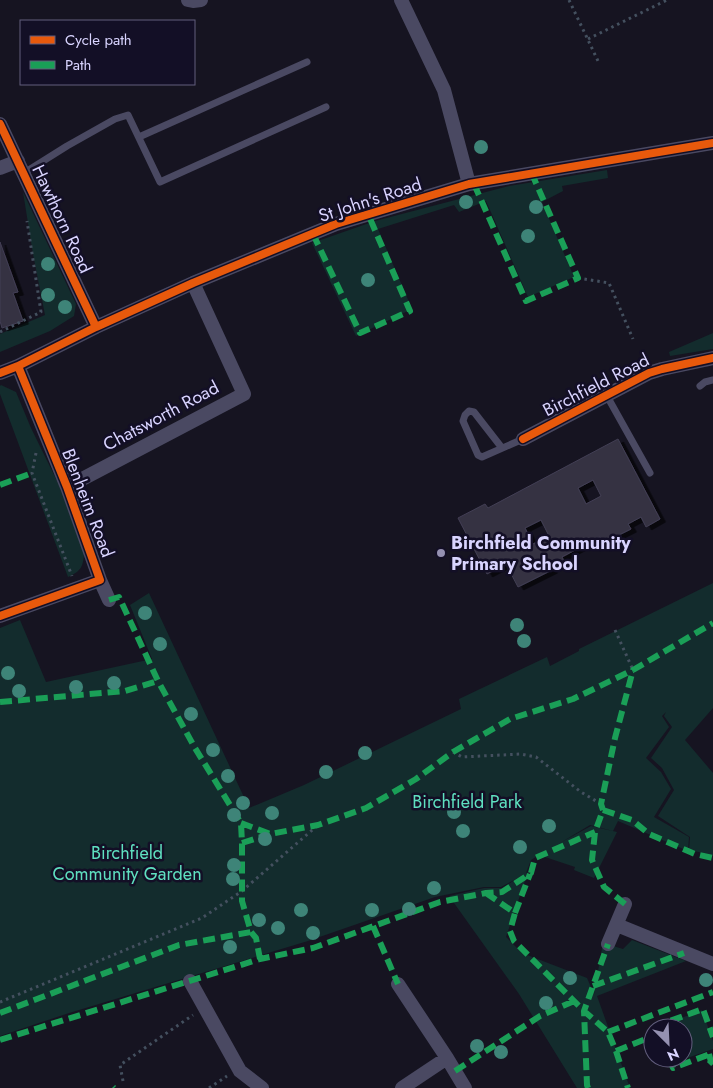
<svg xmlns="http://www.w3.org/2000/svg" width="713" height="1088" viewBox="0 0 713 1088" font-family="Jost,sans-serif">
  <defs>
    <filter id="shadow"><feDropShadow dx="5.5" dy="3" stdDeviation="0" flood-color="#0009"/></filter>
  </defs>
  <rect width="100%" height="100%" fill="#161421"/>
  <path fill="#132c2d" d="M607 170 608 178 562 186 563 191 542 202 574 277 528 297 486 201 459 212 454 205 378 229 412 309 356 336 312 243 375 221 509 186Z
    M23 192 76 304 74 316 50 331 0 352V334L45 315 33 254Z
    M713 333V349L670 356 669 352Z
    M1 385 16 392 31 428 59 485 84 554C83 567 81 571 68 577L0 394V386Z
    M713 583V708L685 740 713 773V855L689 850 690 837 658 816 674 790 662 768 651 758 672 727 664 716 666 712 662 716 669 727 646 758 661 772 671 789 654 817 689 837 688 851 618 821 613 831 590 825 560 843 591 826 617 832 594 878 574 870 575 867 539 855 531 860 526 873 528 872 506 937 522 953 587 978 594 994 603 943 623 949 632 940 686 961 597 996 630 1088H577L519 994 449 896 484 888H502L520 877 501 887H484L435 897 308 941 69 1013 0 1036V628L20 620 46 682 152 659 130 605 149 593 249 808 304 785 461 709 459 699 547 657 550 666 579 651V649Z
    M702 1010 713 1041V1049L673 1063 671 1058H683V1028H659L658 1027Z"/>
  <path fill="#343243" stroke="#433f54" fill-rule="evenodd" filter="url(#shadow)" d="M0 242 18 292 13 293 23 321 2 328 0 321Z
    M618 439 660 519 646 527 641 517 628 524 631 529 603 543 600 537 562 557 564 561 551 568 552 570 518 587 506 564 487 574 458 518 485 504 488 508ZM593 480 601 496 586 504 578 488ZM541 520 549 536 533 544 525 528Z"/>
  <g fill="none" stroke-linecap="round" stroke-linejoin="round">
    <path stroke="#44505f" stroke-width="3" stroke-dasharray="2.5 4" stroke-linecap="butt" d="M569 0 598 61
      M588 39 667 0
      M578 278 609 283 633 339
      M0 332 41 312 27 221
      M36 453 32 473 72 576
      M615 630 633 670
      M453 752 462 757 521 754 536 757 581 792 601 804
      M0 1002 202 918 242 891 318 825
      M123 1081 120 1065 193 1015
      M209 1088 227 1076"/>
    <path stroke="#4a4962" stroke-width="7" d="M139 137 307 62
      M24 173 67 146 115 119 128 115 160 182 326 107
      M700 386 705 382 713 380
      M607 396 650 473
      M502 448 474 412 469 411 465 415 463 421 478 455 482 457 523 439"/>
    <path stroke="#4a4962" stroke-width="14" d="M188 0 193 1 201 0
      M401 0 444 90 469 184
      M0 124 96 327
      M0 168 18 161
      M0 373 18 366 96 327 193 283 336 224 469 184 713 143
      M523 439 649 373 662 369 713 358
      M67 487 244 394 193 283
      M100 580 109 600
      M0 616 100 580 67 487 18 366
      M617 925 713 964
      M608 944 625 904
      M190 981 240 1071 262 1088
      M398 984 447 1058
      M402 1088 447 1058 465 1088"/>
    <path stroke="#1a9f57" stroke-width="6" stroke-dasharray="12 6" stroke-linecap="butt" d="M474 184 526 301 578 278 532 174
      M313 234 360 333 410 311 368 214
      M0 485 32 473
      M109 600 119 597 158 681 195 748 241 823 242 843V901L251 932 256 938 260 959
      M0 702 125 691 158 681
      M603 810 632 820 649 834 688 851 695 854 713 858
      M241 823 270 834 318 825 366 808 416 779 453 752 510 719 573 699 633 670
      M242 843 270 834
      M486 893 515 913 510 931 514 941 584 1011 608 1032 616 1051 628 1088
      M625 904 604 887 592 860 595 832 603 810 601 804 615 738 633 670 713 623
      M515 913 530 874
      M373 926 398 984
      M593 986 684 953
      M0 1013 179 945 251 932
      M657 1028 656 1026 703 1009 713 1037
      M608 1032 713 992
      M0 1040 260 959 313 948 440 902 486 893 502 892 531 873 535 858 595 832
      M616 1051 653 1036
      M669 1058 673 1068 713 1053
      M709 1064 711 1062 709 1054
      M455 1071 540 1016 574 1001
      M113 1087 114 1088
      M588 1088 587 1085 584 1011 608 944"/>
    <defs>
      <path id="cycleway" d="M0 124 96 327
        M0 373 18 366 96 327 193 283 336 224 469 184 713 143
        M523 439 649 373 662 369 713 358
        M0 616 100 580 67 487 18 366"/>
    </defs>
    <use href="#cycleway" stroke="#130f26" stroke-width="11"/>
    <use href="#cycleway" stroke="#e8590c" stroke-width="8"/>
  </g>
  <g fill="#3e8478">
    <circle cx="481" cy="147" r="7"/>
    <circle cx="466" cy="202" r="7"/>
    <circle cx="536" cy="207" r="7"/>
    <circle cx="528" cy="236" r="7"/>
    <circle cx="48" cy="264" r="7"/>
    <circle cx="368" cy="280" r="7"/>
    <circle cx="48" cy="295" r="7"/>
    <circle cx="65" cy="307" r="7"/>
    <circle cx="145" cy="613" r="7"/>
    <circle cx="517" cy="625" r="7"/>
    <circle cx="524" cy="641" r="7"/>
    <circle cx="160" cy="644" r="7"/>
    <circle cx="8" cy="673" r="7"/>
    <circle cx="114" cy="683" r="7"/>
    <circle cx="76" cy="687" r="7"/>
    <circle cx="19" cy="691" r="7"/>
    <circle cx="191" cy="714" r="7"/>
    <circle cx="213" cy="750" r="7"/>
    <circle cx="365" cy="753" r="7"/>
    <circle cx="326" cy="772" r="7"/>
    <circle cx="228" cy="776" r="7"/>
    <circle cx="243" cy="803" r="7"/>
    <circle cx="454" cy="812" r="7"/>
    <circle cx="272" cy="813" r="7"/>
    <circle cx="234" cy="815" r="7"/>
    <circle cx="549" cy="826" r="7"/>
    <circle cx="463" cy="831" r="7"/>
    <circle cx="265" cy="839" r="7"/>
    <circle cx="520" cy="847" r="7"/>
    <circle cx="234" cy="865" r="7"/>
    <circle cx="233" cy="879" r="7"/>
    <circle cx="434" cy="888" r="7"/>
    <circle cx="409" cy="909" r="7"/>
    <circle cx="301" cy="910" r="7"/>
    <circle cx="372" cy="910" r="7"/>
    <circle cx="259" cy="920" r="7"/>
    <circle cx="278" cy="928" r="7"/>
    <circle cx="313" cy="933" r="7"/>
    <circle cx="230" cy="947" r="7"/>
    <circle cx="570" cy="978" r="7"/>
    <circle cx="706" cy="980" r="7"/>
    <circle cx="546" cy="1003" r="7"/>
    <circle cx="477" cy="1046" r="7"/>
    <circle cx="501" cy="1052" r="7"/>
  </g>
  <circle fill="#9591b1" stroke="#130f26" stroke-width="2" cx="441" cy="553" r="5"/>
  <g text-anchor="middle" stroke-width="5" stroke-linejoin="round" paint-order="stroke">
    <g font-size="18" fill="#d9d4ff" stroke="#130f26">
      <text transform="translate(370 200) rotate(-18)" y="6">St John's Road</text>
      <text transform="translate(62 219) rotate(65)" y="6">Hawthorn Road</text>
      <text transform="translate(596 385) rotate(-27)" y="6">Birchfield Road</text>
      <text transform="translate(161 416) rotate(-28)" y="6">Chatsworth Road</text>
      <text transform="translate(88 503) rotate(69)" y="6">Blenheim Road</text>
    </g>
    <g font-size="18" font-weight="bold" fill="#d9d4ff" stroke="#130f26" text-anchor="start">
      <text x="451" y="549">Birchfield Community<tspan x="451" dy="21">Primary School</tspan></text>
    </g>
    <g font-size="18" fill="#5fe0c0" stroke="#130f26">
      <text x="467" y="808">Birchfield Park</text>
      <text x="127" y="859">Birchfield<tspan x="127" dy="21">Community Garden</tspan></text>
    </g>
  </g>
  <rect x="20" y="20" width="175" height="65" fill="#130f26" stroke="#625e7d"/>
  <rect x="30" y="36" width="25" height="8" fill="#e8590c" stroke="#625e7d"/>
  <text x="65" y="45" font-size="15" fill="#d9d4ff">Cycle path</text>
  <rect x="30" y="61" width="25" height="8" fill="#1a9f57" stroke="#625e7d"/>
  <text x="65" y="70" font-size="15" fill="#d9d4ff">Path</text>
  <g transform="translate(668 1043) rotate(156)"><circle r="24" fill="#130f26" stroke="#625e7d"/>
  <path d="M0-4L9 19L0 12L-9 19Z" fill="#9591b1"/>
  <text y="-8" font-size="14" font-weight="bold" text-anchor="middle" fill="#d9d4ff">N</text>
  </g>
</svg>
